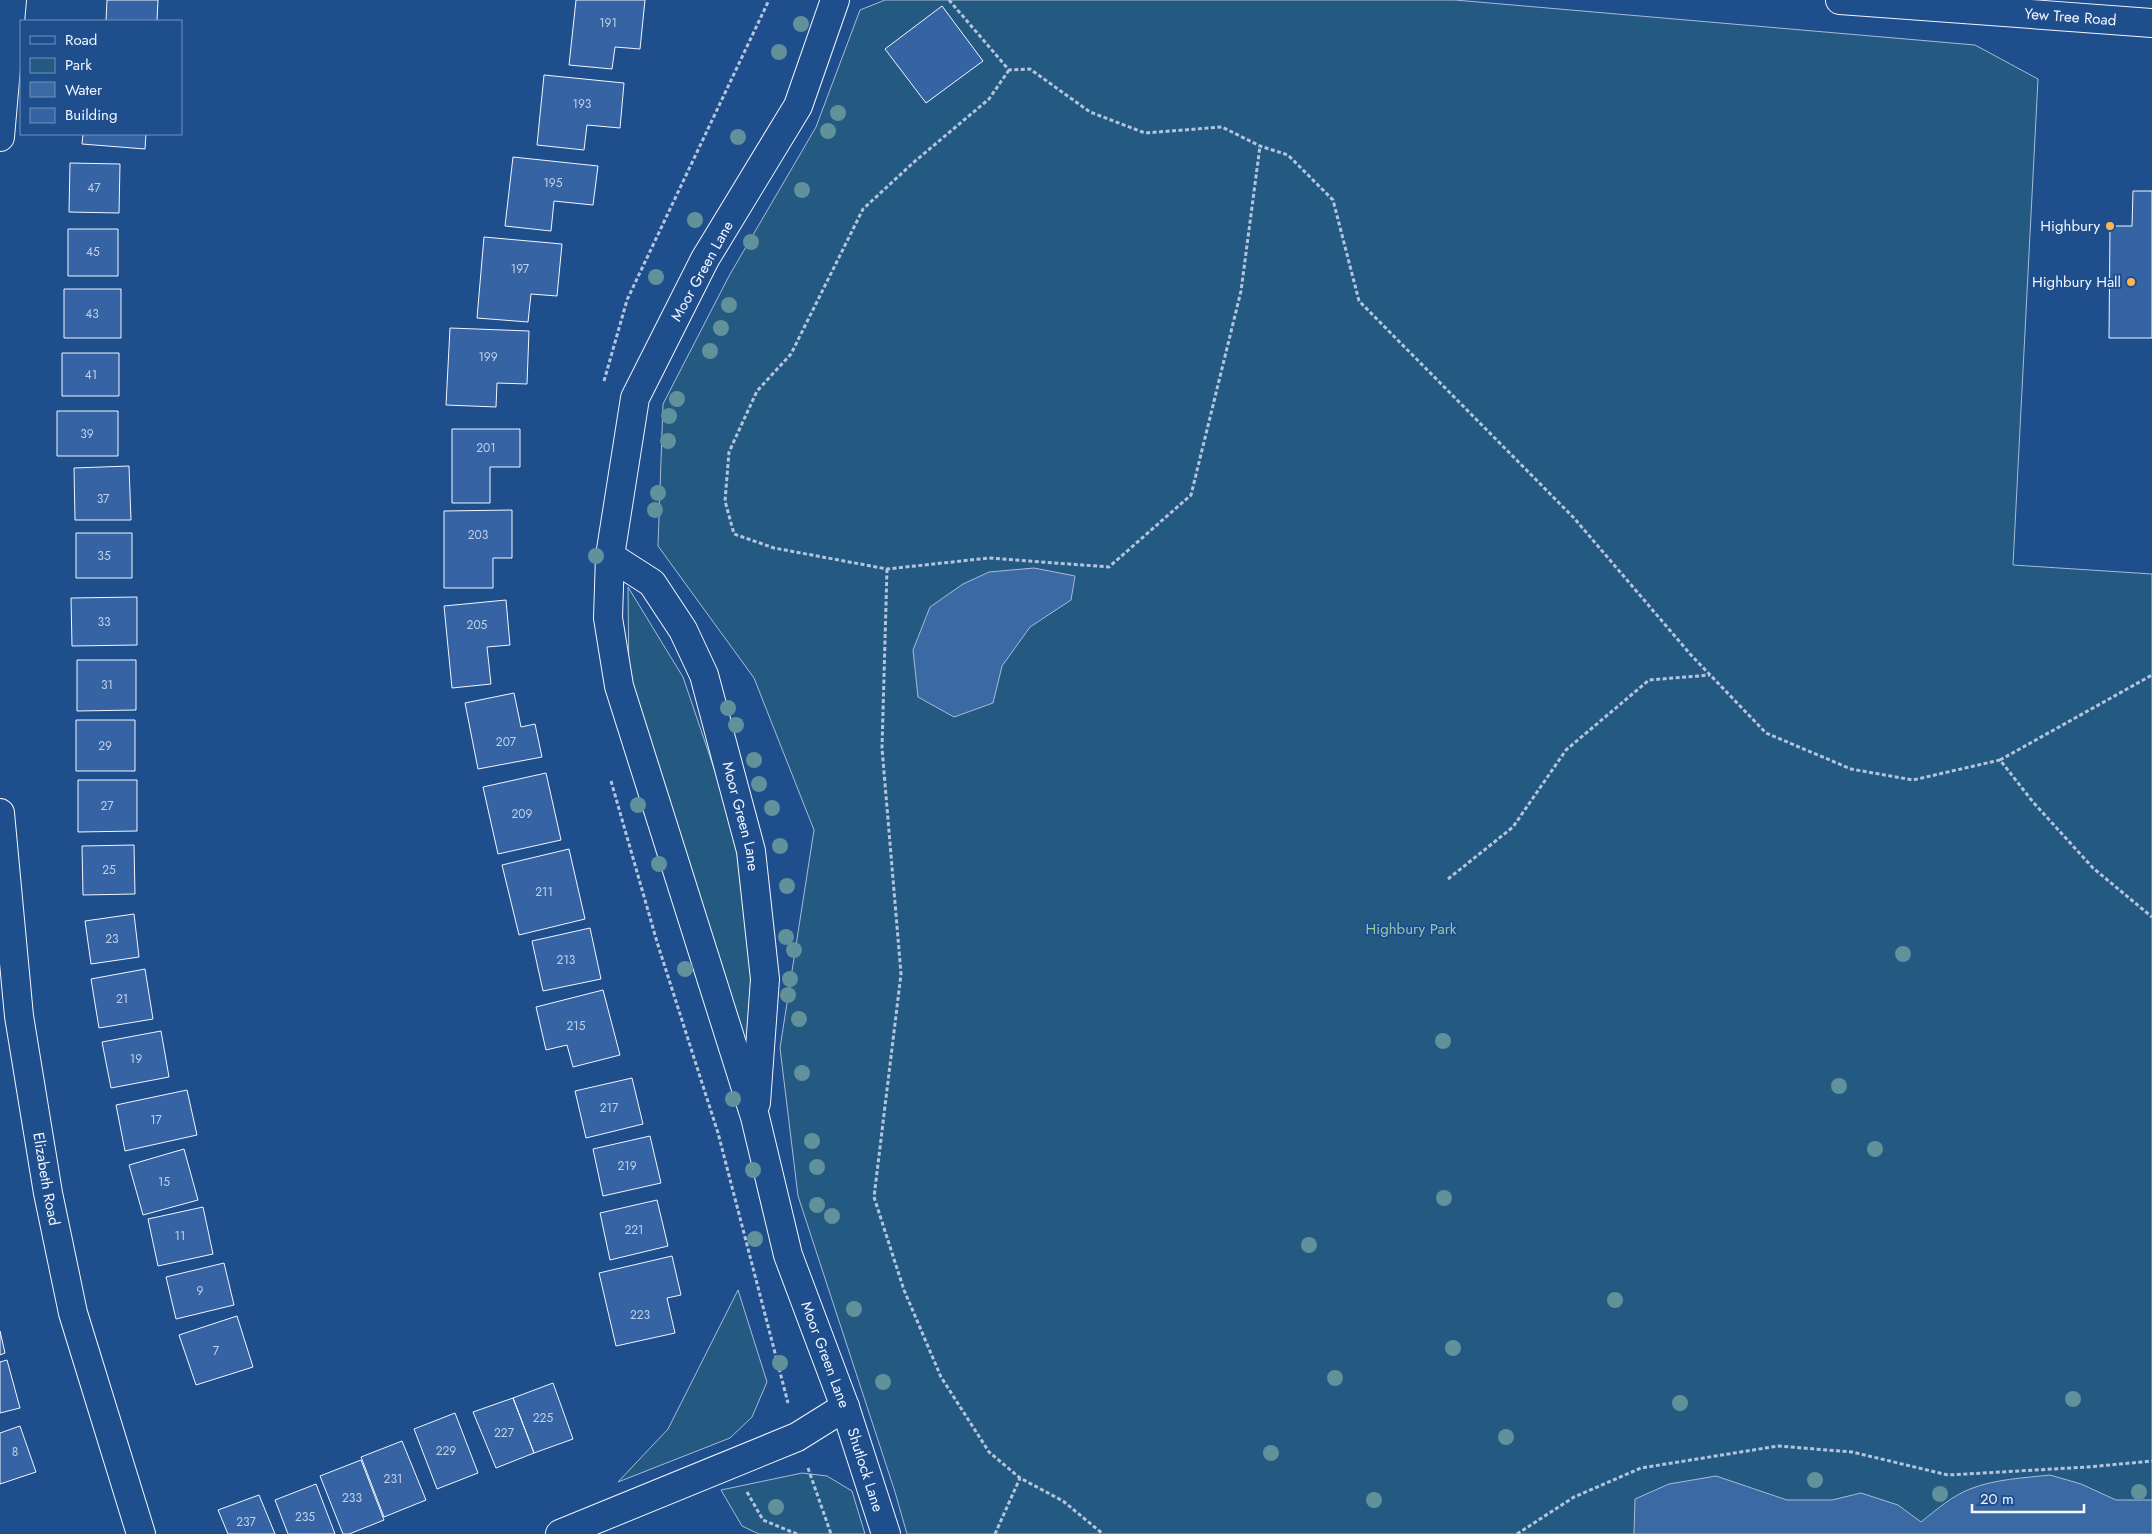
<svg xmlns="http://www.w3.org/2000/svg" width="2152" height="1534" viewBox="0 0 2152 1534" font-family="Jost,sans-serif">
  <rect width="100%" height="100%" fill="#1f4e8c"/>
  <path fill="#245a82" stroke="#a8bbd7" d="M885 0H1455L1975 45 2038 79 2013 565 2152 574V1534H907L895 1492 798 1196 780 1048 814 830 754 678 658 546 663 404 729 276 816 127 860 10Z
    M628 587 683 677 742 851 755 982 750 1081 629 688Z
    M738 1290 767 1382 752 1417 730 1438 618 1482 668 1429Z
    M802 1473 827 1476 852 1491 865 1534H759L742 1526 721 1490Z"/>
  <path fill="#3b69a3" stroke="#a8bbd7" d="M1034 568 1075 576 1071 600 1030 627 1002 666 993 703 954 717 918 697 913 650 930 607 963 584 989 572Z
    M2050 1475 2081 1484 2116 1500H2152V1534H1634L1635 1499 1669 1484 1716 1476 1787 1500H1832L1861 1493 1898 1505 1921 1522C1936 1510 1952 1496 1970 1489 1995 1479 2024 1478 2050 1475Z"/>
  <path fill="#3563a3" stroke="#f2f6ff" d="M107 0H158L157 21H106Z
    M576 0H645L640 49 615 47 612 69 569 65Z
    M942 6 983 61 926 103 885 49Z
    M544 75 624 83 620 128 587 125 584 150 537 145Z
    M83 134H146L145 149 82 144Z
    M513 157 598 166 593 205 554 201 551 231 505 226Z
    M70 163 120 164 119 213 69 212Z
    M2133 191H2152V338H2109L2110 226H2132Z
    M68 229H118V276H68Z
    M484 237 562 244 557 296 531 294 528 322 477 318Z
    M64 289H121V338H64Z
    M450 328 529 331 527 384 497 383 496 407 446 405Z
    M62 353H119V396H62Z
    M57 411H118V456H57Z
    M452 429H520V467H490V503H452Z
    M129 466 131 520H75L74 468Z
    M512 510V558H493V588H444V511Z
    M76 533H132V578H76Z
    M137 597V645L72 646 71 598Z
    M506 600 510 645 487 647 491 684 452 688 444 606Z
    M77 660H136V710L77 711Z
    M514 693 521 727 535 724 542 757 478 769 465 703Z
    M76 720H135V771H76Z
    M546 773 561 840 498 854 483 787Z
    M78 780H137V831L78 832Z
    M134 845 135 894 83 895 82 846Z
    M569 849 585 919 519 935 502 865Z
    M134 914 139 957 91 964 85 921Z
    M590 928 601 979 543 991 532 941Z
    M145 969 153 1019 99 1028 91 979Z
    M603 990 620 1055 573 1067 567 1045 546 1050 536 1007Z
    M161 1031 169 1077 111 1088 102 1042Z
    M632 1078 643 1124 586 1138 575 1091Z
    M187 1090 197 1135 125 1151 116 1105Z
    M650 1136 661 1183 603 1196 593 1149Z
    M184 1149 198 1200 143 1215 129 1165Z
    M657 1200 668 1246 610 1260 600 1213Z
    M203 1207 213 1254 158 1266 148 1219Z
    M672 1256 681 1295 667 1298 675 1333 616 1346 599 1273Z
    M224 1263 234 1305 176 1319 166 1277Z
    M237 1316 253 1367 196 1385 179 1335Z
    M0 1331 5 1353 0 1355Z
    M7 1360 20 1408 0 1413V1362Z
    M553 1383 573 1439 534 1453 513 1398Z
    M513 1398 534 1453 496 1468 473 1412Z
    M455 1413 478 1473 437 1489 414 1429Z
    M20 1426 36 1472 0 1484V1433Z
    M402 1441 426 1500 384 1517 361 1457Z
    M361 1460 384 1520 349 1534H343L320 1476Z
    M316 1484 335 1534H288L275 1500Z
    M259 1495 275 1534H228L218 1510Z"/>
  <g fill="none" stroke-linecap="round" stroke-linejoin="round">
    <defs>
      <g id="minor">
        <path id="s1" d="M835 0 798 106 705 259 635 398 610 556 608 618 619 686 755 1117 788 1255 845 1407 886 1534"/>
        <path id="s2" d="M1840 0 2152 23"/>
        <path d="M0 137 12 0"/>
        <path id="s3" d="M610 556 652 583 683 630 704 675 751 851 765 979 756 1103"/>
        <path id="s4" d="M0 813 19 1016 48 1193 73 1313 141 1534"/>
        <path d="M560 1534 797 1437 845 1407"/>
      </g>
    </defs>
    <use href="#minor" stroke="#f2f6ff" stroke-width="30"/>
    <path stroke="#b3c4dc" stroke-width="3" stroke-dasharray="4 2.5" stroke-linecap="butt" d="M949 0 1009 70 1030 69 1090 112 1145 133 1222 127 1260 146 1288 155 1333 200 1359 301 1574 518 1691 655 1766 733 1851 769 1913 780 2000 760 2033 802 2093 868 2152 917
      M1009 70 989 99 914 162 863 209 791 354 757 391 729 452 725 501 734 534 774 548 887 569 989 558 1109 567 1191 495 1241 291 1260 146
      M604 381 627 300 769 0
      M887 569 882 748 901 974 874 1197 904 1290 941 1377 989 1452 1020 1478 1063 1501 1103 1534
      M2000 760 2152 675
      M611 781 657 942 718 1133 788 1403
      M1448 879 1513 827 1566 750 1649 680 1710 675
      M808 1468 831 1534
      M747 1492 763 1520 797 1534
      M995 1534 1020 1478
      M1517 1534 1574 1497 1641 1468 1778 1446 1852 1452 1948 1475 2088 1467 2152 1461"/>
    <use href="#minor" stroke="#1f4e8c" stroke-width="28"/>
  </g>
  <g fill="#61919a">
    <circle cx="801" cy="24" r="8"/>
    <circle cx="779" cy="52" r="8"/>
    <circle cx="838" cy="113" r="8"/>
    <circle cx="828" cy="131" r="8"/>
    <circle cx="738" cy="137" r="8"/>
    <circle cx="802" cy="190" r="8"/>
    <circle cx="695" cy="220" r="8"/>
    <circle cx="751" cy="242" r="8"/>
    <circle cx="656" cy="277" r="8"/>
    <circle cx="729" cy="305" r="8"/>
    <circle cx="721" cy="328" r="8"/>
    <circle cx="710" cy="351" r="8"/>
    <circle cx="677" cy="399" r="8"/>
    <circle cx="669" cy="416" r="8"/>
    <circle cx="668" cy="441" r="8"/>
    <circle cx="658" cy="493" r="8"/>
    <circle cx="655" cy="510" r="8"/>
    <circle cx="596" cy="556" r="8"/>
    <circle cx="728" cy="708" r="8"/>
    <circle cx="736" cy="725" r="8"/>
    <circle cx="754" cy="760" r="8"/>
    <circle cx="759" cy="784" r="8"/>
    <circle cx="638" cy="805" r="8"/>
    <circle cx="772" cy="808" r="8"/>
    <circle cx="780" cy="846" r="8"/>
    <circle cx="659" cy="864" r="8"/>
    <circle cx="787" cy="886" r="8"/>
    <circle cx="786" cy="937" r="8"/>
    <circle cx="794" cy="950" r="8"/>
    <circle cx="1903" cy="954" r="8"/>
    <circle cx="685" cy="969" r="8"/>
    <circle cx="790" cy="979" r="8"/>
    <circle cx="788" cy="995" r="8"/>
    <circle cx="799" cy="1019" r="8"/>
    <circle cx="1443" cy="1041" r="8"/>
    <circle cx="802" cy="1073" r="8"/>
    <circle cx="1839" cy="1086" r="8"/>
    <circle cx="733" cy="1099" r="8"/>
    <circle cx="812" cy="1141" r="8"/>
    <circle cx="1875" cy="1149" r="8"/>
    <circle cx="817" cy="1167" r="8"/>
    <circle cx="753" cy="1170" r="8"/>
    <circle cx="1444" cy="1198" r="8"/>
    <circle cx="817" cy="1205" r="8"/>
    <circle cx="832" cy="1216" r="8"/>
    <circle cx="755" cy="1239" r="8"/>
    <circle cx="1309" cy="1245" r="8"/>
    <circle cx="1615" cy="1300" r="8"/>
    <circle cx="854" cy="1309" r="8"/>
    <circle cx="1453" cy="1348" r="8"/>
    <circle cx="780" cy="1363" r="8"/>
    <circle cx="1335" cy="1378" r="8"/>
    <circle cx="883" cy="1382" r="8"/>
    <circle cx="2073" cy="1399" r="8"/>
    <circle cx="1680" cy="1403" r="8"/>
    <circle cx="1506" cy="1437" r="8"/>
    <circle cx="1271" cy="1453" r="8"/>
    <circle cx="1815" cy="1480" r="8"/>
    <circle cx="2139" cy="1492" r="8"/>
    <circle cx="1940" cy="1494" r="8"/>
    <circle cx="1374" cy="1500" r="8"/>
    <circle cx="776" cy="1507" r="8"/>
  </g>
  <g fill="#ffb74d" stroke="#1f4e8c" stroke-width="2">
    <circle cx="2110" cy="226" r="5"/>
    <circle cx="2131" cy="282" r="5"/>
  </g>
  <g text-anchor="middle" stroke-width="4" stroke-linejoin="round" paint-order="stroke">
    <g font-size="12" fill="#c3d1e8">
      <text x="608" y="27">191</text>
      <text x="582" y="108">193</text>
      <text x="553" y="187">195</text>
      <text x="94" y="192">47</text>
      <text x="93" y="256">45</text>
      <text x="520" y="273">197</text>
      <text x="92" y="318">43</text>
      <text x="488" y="361">199</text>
      <text x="91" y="379">41</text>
      <text x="87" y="438">39</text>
      <text x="486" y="452">201</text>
      <text x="103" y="503">37</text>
      <text x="478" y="539">203</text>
      <text x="104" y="560">35</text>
      <text x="104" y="626">33</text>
      <text x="477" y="629">205</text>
      <text x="107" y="689">31</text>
      <text x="506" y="746">207</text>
      <text x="105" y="750">29</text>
      <text x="107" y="810">27</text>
      <text x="522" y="818">209</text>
      <text x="109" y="874">25</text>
      <text x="544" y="896">211</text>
      <text x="112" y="943">23</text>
      <text x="566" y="964">213</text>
      <text x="122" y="1003">21</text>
      <text x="576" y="1030">215</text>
      <text x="136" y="1063">19</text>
      <text x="609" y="1112">217</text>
      <text x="156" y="1124">17</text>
      <text x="627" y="1170">219</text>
      <text x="164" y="1186">15</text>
      <text x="634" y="1234">221</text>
      <text x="180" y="1240">11</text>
      <text x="200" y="1295">9</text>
      <text x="640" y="1319">223</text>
      <text x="216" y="1355">7</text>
      <text x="543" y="1422">225</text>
      <text x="504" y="1437">227</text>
      <text x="446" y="1455">229</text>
      <text x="15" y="1456">8</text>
      <text x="393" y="1483">231</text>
      <text x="352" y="1502">233</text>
      <text x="305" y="1521">235</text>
      <text x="246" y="1526">237</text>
    </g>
    <g font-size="15" fill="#f2f6ff" stroke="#1f4e8c">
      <text dy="5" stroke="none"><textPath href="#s2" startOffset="231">Yew Tree Road</textPath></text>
      <text transform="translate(702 271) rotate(-61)" y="5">Moor Green Lane</text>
      <text dy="5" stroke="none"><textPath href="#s3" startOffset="302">Moor Green Lane</textPath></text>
      <text dy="5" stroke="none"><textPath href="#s4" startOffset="369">Elizabeth Road</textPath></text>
      <text dy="5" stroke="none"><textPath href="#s1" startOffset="1438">Moor Green Lane</textPath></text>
      <text dy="5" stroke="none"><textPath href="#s1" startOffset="1560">Shutlock Lane</textPath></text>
    </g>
    <g font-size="15" fill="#f2f6ff" stroke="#1f4e8c" text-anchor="end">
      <text x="2100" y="231">Highbury</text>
      <text x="2121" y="287">Highbury Hall</text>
    </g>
    <g font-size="15" fill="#97c8a6" stroke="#1f4e8c">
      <text x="1411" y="934">Highbury Park</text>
    </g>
  </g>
  <rect x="20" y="20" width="162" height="115" fill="#1f4e8c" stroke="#7391ba"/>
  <rect x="30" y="36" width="25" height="8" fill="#1f4e8c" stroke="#7391ba"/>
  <text x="65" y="45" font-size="15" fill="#f2f6ff">Road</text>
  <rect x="30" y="58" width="25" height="15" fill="#245a82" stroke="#7391ba"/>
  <text x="65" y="70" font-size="15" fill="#f2f6ff">Park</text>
  <rect x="30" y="82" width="25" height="15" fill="#3b69a3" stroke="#7391ba"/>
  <text x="65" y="95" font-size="15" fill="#f2f6ff">Water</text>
  <rect x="30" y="108" width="25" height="15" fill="#3563a3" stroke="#7391ba"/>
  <text x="65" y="120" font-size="15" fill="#f2f6ff">Building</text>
  <path d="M1972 1504v8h112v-8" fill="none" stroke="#f2f6ff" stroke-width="2.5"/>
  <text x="1980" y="1504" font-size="15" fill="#f2f6ff" stroke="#1f4e8c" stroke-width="4" paint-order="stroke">20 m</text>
</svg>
